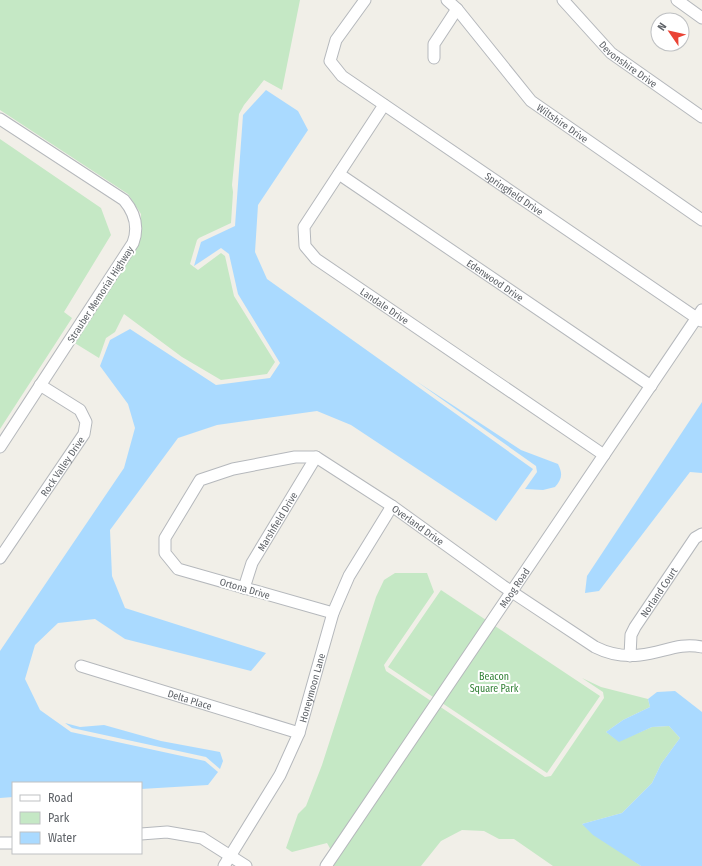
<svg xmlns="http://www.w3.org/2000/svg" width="702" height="866" viewBox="0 0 702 866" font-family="'Fira Sans Condensed',sans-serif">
  <rect width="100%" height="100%" fill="#f1efe8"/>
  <path fill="#c5e8c5" d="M0 0H300L282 90 264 80 244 105 239 114 232 185 233 192 231 223 199 238 197 240 190 264 198 270 221 253 225 256 234 296 275 362 267 374 221 380 182 357 124 314 115 332 106 338 99 358 73 342 140 239 141 214 128 194 0 110Z
    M0 139 101 208 111 235 64 312 72 318 0 429Z
    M395 573H427L434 592 384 665 386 671 431 701 331 850 327 843 292 852 286 848 298 814 306 806 322 765 376 597 384 580Z
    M441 590 600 696 547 773 388 667Z
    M582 678 601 687 648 699 650 707 623 720 606 732 619 741 652 727 669 726 680 738 661 764 652 783 622 813 582 824 641 866H553L514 839H499L484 831 462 830 441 841 421 866H332L439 706 545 777 551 776 604 698 603 692Z"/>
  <path fill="#aadaff" d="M266 90 298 111 308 130 258 205 255 252 267 279 533 469 496 521 351 425 317 411 217 425 178 438 110 530 112 576 125 608 266 653 251 671 125 639 95 619 58 623 35 645 25 679 40 710 71 732 205 761 218 772 208 785 141 789V783H13V797L0 798V651L124 468 135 428 128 404 100 366 110 340 130 329 216 385 270 378 280 363 238 294 229 254 221 248 194 266 201 242 235 226 243 115Z
    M416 381 521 450 558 464C563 474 562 479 555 487L543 490 525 489 537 472 536 466Z
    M702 402V473L690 472 599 591 585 593 587 576Z
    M675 691 702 712V866H641L593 835 582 824 622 813 652 783 661 764 680 738 669 726 652 727 619 742 606 732 623 720 650 707 648 699 657 692Z
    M65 723 80 727 104 725 161 741 220 752 223 761 220 769 206 757 72 728Z"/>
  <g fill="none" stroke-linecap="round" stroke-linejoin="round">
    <defs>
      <g id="minor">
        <path id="s1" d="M365 0 336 40 330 61 342 76 701 321"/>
        <path id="s2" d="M447 0 457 9 531 101 702 220"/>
        <path id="s3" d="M563 0 611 53 702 117"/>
        <path d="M677 0 702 18"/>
        <path d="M434 58V44L457 9"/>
        <path id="s4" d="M384 105 304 227 305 246 316 259 604 455"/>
        <path d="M0 119 124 200C135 213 139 227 133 243L0 447"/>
        <path id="s5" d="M339 174 651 386"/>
        <path id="s6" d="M0 558 84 434 86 422 80 410 40 385"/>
        <path id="s7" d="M244 588 252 563 316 457"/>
        <path id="s8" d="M333 613 178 569 165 553V538L200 480 233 469 295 457H316L392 506 503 586 595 647C609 654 624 657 640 655 663 653 678 642 702 647"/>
        <path id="s9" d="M630 656 631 635 635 627 695 538 702 534"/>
        <path id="s10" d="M81 666 299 733"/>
        <path d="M141 834 167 832 202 838 246 866"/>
        <path d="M0 843H13"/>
        <path id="s11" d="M224 866 280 775 299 733 333 613 349 576 392 506"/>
        <path id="s12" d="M326 866 702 310"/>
      </g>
    </defs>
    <use href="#minor" stroke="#b5b8bc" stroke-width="13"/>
    <use href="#minor" stroke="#fff" stroke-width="11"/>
  </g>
  <g text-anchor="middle" stroke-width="4" stroke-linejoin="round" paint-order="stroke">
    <g font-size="10" fill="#5f6368" stroke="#fff">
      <text dy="4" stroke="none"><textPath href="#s3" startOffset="92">Devonshire Drive</textPath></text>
      <text dy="4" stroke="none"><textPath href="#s2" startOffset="170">Wiltshire Drive</textPath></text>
      <text dy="4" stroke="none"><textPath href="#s1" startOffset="299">Springfield Drive</textPath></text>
      <text dy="4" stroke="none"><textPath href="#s5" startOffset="189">Edenwood Drive</textPath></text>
      <text transform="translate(100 294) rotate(-57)" y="4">Strauber Memorial Highway</text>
      <text dy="4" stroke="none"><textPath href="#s4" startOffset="265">Landale Drive</textPath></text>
      <text dy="4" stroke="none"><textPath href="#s6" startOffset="111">Rock Valley Drive</textPath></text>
      <text dy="4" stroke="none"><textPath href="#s7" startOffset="75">Marshfield Drive</textPath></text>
      <text dy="4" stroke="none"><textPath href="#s8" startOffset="506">Overland Drive</textPath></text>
      <text transform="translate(245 588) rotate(16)" y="4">Ortona Drive</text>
      <text dy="4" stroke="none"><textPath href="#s12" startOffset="336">Moog Road</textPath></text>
      <text dy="4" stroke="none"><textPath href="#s9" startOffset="72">Norland Court</textPath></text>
      <text dy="4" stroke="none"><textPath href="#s11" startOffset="200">Honeymoon Lane</textPath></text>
      <text dy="4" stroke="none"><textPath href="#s10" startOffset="114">Delta Place</textPath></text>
    </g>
    <g font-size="10" fill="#348238" stroke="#fff">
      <text x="494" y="680">Beacon<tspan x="494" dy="12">Square Park</tspan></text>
    </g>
  </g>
  <rect x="12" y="782" width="130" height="72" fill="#ffffff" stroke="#bfc1c3"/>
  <rect x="20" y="795" width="20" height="6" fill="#ffffff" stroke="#bfc1c3"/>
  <text x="48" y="802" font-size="12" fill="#5f6368">Road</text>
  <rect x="20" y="812" width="20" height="12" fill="#c5e8c5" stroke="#bfc1c3"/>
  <text x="48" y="822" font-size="12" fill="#5f6368">Park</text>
  <rect x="20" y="832" width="20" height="12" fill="#aadaff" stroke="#bfc1c3"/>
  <text x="48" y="842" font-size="12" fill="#5f6368">Water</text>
  <g transform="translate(670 32) rotate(304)"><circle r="19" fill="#ffffff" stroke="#bfc1c3"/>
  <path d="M0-3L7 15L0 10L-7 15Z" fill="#ea4335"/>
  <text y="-6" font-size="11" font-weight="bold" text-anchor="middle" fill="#5f6368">N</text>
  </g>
</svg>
